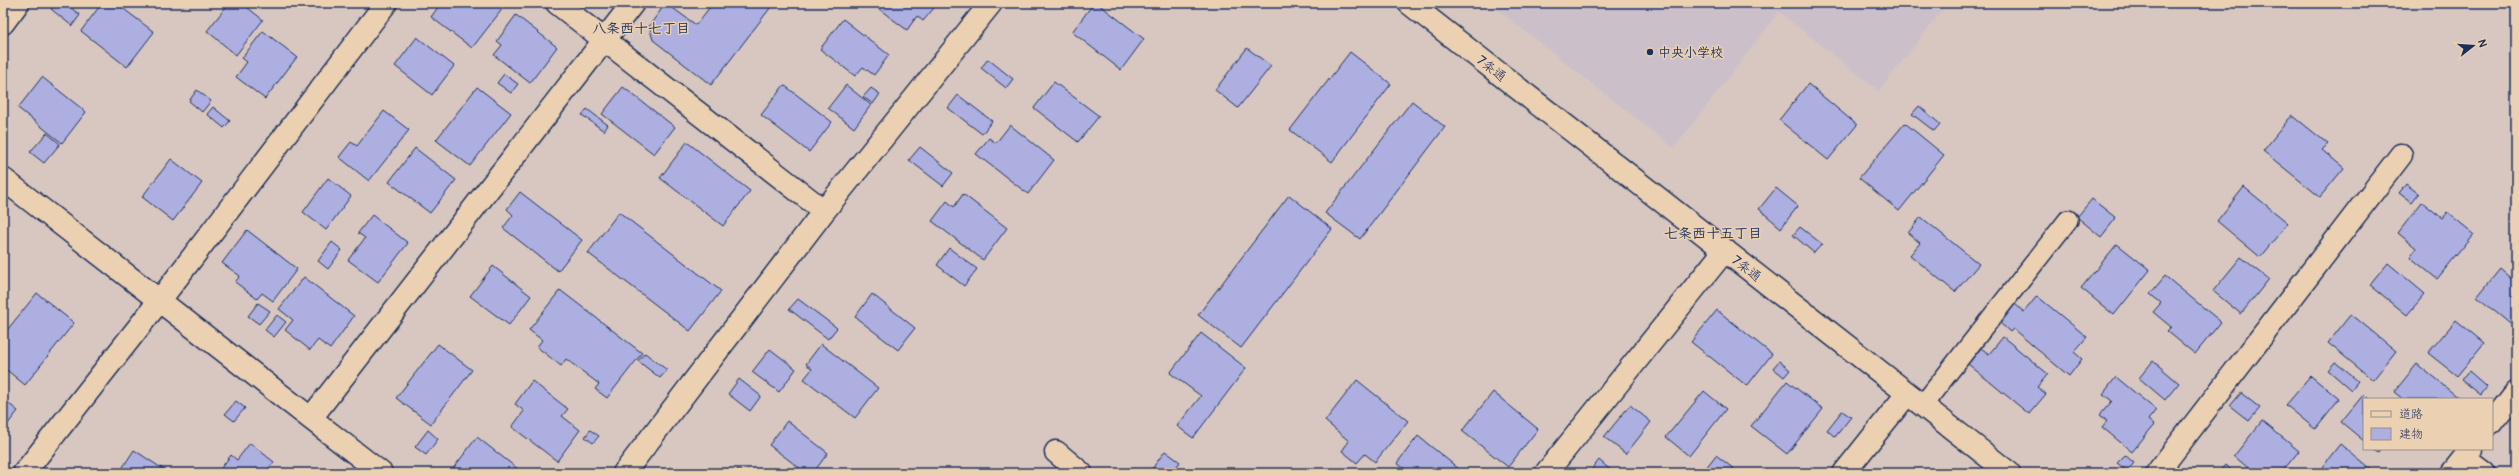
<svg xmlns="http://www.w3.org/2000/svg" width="2519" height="476" viewBox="0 0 2519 476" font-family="Pangolin,'Klee One',sans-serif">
  <rect width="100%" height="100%" fill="#d8c7c0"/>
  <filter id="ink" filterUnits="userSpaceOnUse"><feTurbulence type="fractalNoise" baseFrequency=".025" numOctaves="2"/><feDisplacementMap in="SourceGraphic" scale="8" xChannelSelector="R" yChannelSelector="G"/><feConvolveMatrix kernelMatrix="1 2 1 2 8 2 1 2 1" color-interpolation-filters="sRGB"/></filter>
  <g filter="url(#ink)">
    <path fill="#cbc0ca" d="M1489 3H1948L1879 91 1779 12 1674 148Z"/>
    <path fill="#acafe0" stroke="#1b2f5e" d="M55 3H65L80 15 72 26 51 9Z
      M102 3H116L154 32 127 67 81 31Z
      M229 3H242L263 20 236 55 207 31Z
      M441 3H507L472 48 431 17Z
      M666 3 696 25 713 3H774L711 85 653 40 649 26Z
      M871 3H928L934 8 923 21 917 16 907 30Z
      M1094 3H1097L1144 39 1121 70 1072 32Z
      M516 15 557 47 530 83 494 55 502 45 497 41Z
      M843 19 889 55 874 75 863 67 855 76 820 49Z
      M263 31 297 57 265 99 236 77 247 62 242 58Z
      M417 37 454 66 432 95 395 66Z
      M1247 48 1271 66 1238 108 1215 90Z
      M1350 52 1391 84 1332 162 1290 130Z
      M988 59 1013 79 1006 88 981 68Z
      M504 74 518 84 511 93 497 83Z
      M42 77 86 112 62 143 18 108Z
      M1054 82 1099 116 1078 142 1034 108Z
      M1808 84 1857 125 1828 160 1779 120Z
      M784 85 832 122 809 152 761 115Z
      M846 85 871 105 854 128 828 108Z
      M477 87 511 113 470 166 436 140Z
      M623 87 675 127 654 154 602 114Z
      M871 88 880 94 873 104 863 97Z
      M197 90 211 101 202 112 189 101Z
      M958 95 992 121 982 134 948 108Z
      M1412 101 1445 127 1360 239 1325 213Z
      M1919 106 1940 124 1934 131 1912 114Z
      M213 107 230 121 224 128 207 114Z
      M587 109 608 125 604 131 582 115Z
      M384 111 409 130 369 181 339 157 351 142 357 146Z
      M2292 115 2328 144 2322 150 2344 168 2320 197 2263 151Z
      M1905 123 1944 155 1899 211 1859 178Z
      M1010 125 1054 160 1028 194 976 154 989 138 996 143Z
      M47 133 60 144 44 163 30 152Z
      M687 142 750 191 723 226 660 178Z
      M920 147 953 173 943 186 909 160Z
      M415 148 456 180 430 213 389 182Z
      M171 159 202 183 173 221 142 197Z
      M328 178 351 196 326 230 303 212Z
      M2406 184 2419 194 2412 203 2399 193Z
      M2244 187 2288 223 2260 257 2217 221Z
      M1776 188 1798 206 1781 228 1759 209Z
      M520 192 582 240 558 271 503 228 513 215 507 209Z
      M963 194 1007 228 983 260 932 221 947 201 954 207Z
      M1289 195 1332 229 1241 348 1198 315Z
      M2092 199 2116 218 2101 237 2077 217Z
      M2422 202 2442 218 2447 212 2474 234 2437 279 2410 257 2416 248 2398 233Z
      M619 212 721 291 690 331 588 253Z
      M372 215 408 243 378 282 348 260 365 238 358 233Z
      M1921 217 1979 264 1955 292 1910 255 1920 243 1908 233Z
      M1800 227 1822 244 1814 253 1793 235Z
      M247 230 297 269 273 301 262 293 257 299 235 282 240 276 222 263Z
      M332 242 342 250 328 269 318 261Z
      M2117 244 2150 270 2114 315 2081 288Z
      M949 248 977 269 964 286 937 265Z
      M2241 257 2269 279 2241 314 2213 291Z
      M2388 263 2425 294 2407 315 2370 285Z
      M493 266 531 296 509 325 470 296Z
      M2500 269 2516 283V324L2514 327 2477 297Z
      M2165 276 2221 322 2195 354 2167 331 2171 327 2153 312 2161 303 2150 294Z
      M304 277 354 316 330 349 318 340 310 350 285 330 293 320 279 309Z
      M560 290 642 353 607 398 595 389 599 384 566 359 561 366 537 347 542 340 529 330Z
      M37 293 74 323 25 385 3 367V335Z
      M872 294 915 328 898 350 855 317Z
      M2037 296 2087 337 2074 352 2082 359 2069 376 2013 329 2010 332 2000 323 2015 304 2024 312Z
      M798 299 837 328 828 339 789 309Z
      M258 303 270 311 259 324 248 316Z
      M1717 310 1772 354 1747 386 1691 342Z
      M2351 314 2396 351 2373 380 2328 343Z
      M277 315 286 322 274 337 265 330Z
      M2456 320 2484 343 2457 376 2428 353Z
      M1201 333 1246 368 1193 438 1177 426 1201 396 1170 373Z
      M2003 337 2048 374 2037 387 2046 394 2029 414 1968 364 1981 348 1989 354Z
      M438 344 472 370 431 424 396 398Z
      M821 344 878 388 855 418 804 379 812 369 806 364Z
      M770 349 796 369 779 392 752 372Z
      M645 353 667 370 660 378 638 361Z
      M1779 361 1790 370 1784 377 1773 368Z
      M2153 361 2179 383 2165 400 2139 378Z
      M2335 362 2358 381 2351 390 2328 370Z
      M2417 364 2460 399H2403L2394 392Z
      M2469 371 2487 387 2481 395 2462 380Z
      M2311 376 2339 399 2315 429 2286 405Z
      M2116 377 2156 410 2148 420 2154 425 2132 452 2102 427 2107 421 2100 415 2112 401 2103 394Z
      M739 379 761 396 750 411 728 394Z
      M1357 380 1408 421 1375 462 1365 454 1357 463 1342 451 1349 441 1325 421Z
      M532 381 568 409 562 416 580 430 557 461 512 427 524 411 515 404Z
      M1787 381 1823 409 1787 454 1751 426Z
      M1704 391 1726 409 1689 456 1666 437Z
      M1493 392 1538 429 1508 467 1462 431Z
      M2241 393 2260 408 2249 421 2230 406Z
      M2364 394 2369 399H2364V441L2341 422Z
      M3 399 18 411 3 430Z
      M236 401 245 408 234 421 225 414Z
      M1630 405 1651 422 1626 454 1604 437Z
      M1842 411 1851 417 1835 437 1827 430Z
      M787 421 828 453 813 473H806L769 445Z
      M2262 421 2299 451 2281 473H2254L2234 456Z
      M428 430 438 439 426 455 415 447Z
      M590 430 599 436 593 443 585 437Z
      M1418 436 1464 473H1410L1397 463Z
      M477 437 523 473H456L452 470Z
      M250 443 274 462 265 473 218 472 231 455 237 460Z
      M2340 444 2375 473H2329L2322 467Z
      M2373 449H2381L2378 453Z
      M134 450 169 473H119Z
      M1165 451 1180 462 1172 473H1149Z
      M1716 455 1739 473H1702Z
      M2125 455 2134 463 2127 471 2117 463Z
      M1599 460 1614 473H1589Z
      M2225 465 2235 473H2218Z
      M670 467 679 473H665Z
      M738 469 743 473H735Z"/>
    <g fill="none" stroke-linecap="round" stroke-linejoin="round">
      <defs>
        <path id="lane" d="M1922 406 2068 220"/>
        <path id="street" d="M557 3 824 211
          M3 23 18 3
          M311 418 633 3
          M2492 423 2516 392
          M1056 452 1081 473
          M2464 458 2484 473
          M24 473 160 300 386 3
          M624 473 824 211 991 3
          M1546 473 1725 250
          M1844 473 1907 394
          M2157 473 2401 155
          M2452 473 2471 449"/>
        <path id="secondary" d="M1409 3 2009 473
          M3 179 381 473"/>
      </defs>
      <use href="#lane" stroke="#1b2f5e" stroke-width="22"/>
      <use href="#street" stroke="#1b2f5e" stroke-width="25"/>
      <use href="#secondary" stroke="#1b2f5e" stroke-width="25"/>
      <use href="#lane" stroke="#ebd1b2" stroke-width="19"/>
      <use href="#street" stroke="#ebd1b2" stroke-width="22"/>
      <use href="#secondary" stroke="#ebd1b2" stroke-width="22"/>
    </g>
  </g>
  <circle fill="#1b2f5e" stroke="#ebd1b2" stroke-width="1.5" cx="1650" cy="52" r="4"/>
  <g text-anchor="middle" stroke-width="3" stroke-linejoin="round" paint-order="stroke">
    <g font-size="13" font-weight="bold" fill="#1b2f5e" stroke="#ebd1b2" text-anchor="start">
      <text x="1658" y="57">中央小学校</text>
    </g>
    <g font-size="13" fill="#1b2f5e" stroke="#ebd1b2">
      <text transform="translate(1492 68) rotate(38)" y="5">7条通</text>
      <text transform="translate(1747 268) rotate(38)" y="5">7条通</text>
    </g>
    <g font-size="14" font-weight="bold" fill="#1b2f5e" stroke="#ebd1b2">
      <text x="641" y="33">八条西十七丁目</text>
      <text x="1713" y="238">七条西十五丁目</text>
    </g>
  </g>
  <rect width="2519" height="476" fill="none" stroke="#ebd1b2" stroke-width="16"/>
  <rect x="8" y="8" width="2503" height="460" fill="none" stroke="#1b2f5e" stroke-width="1.5" filter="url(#ink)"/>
  <rect x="2363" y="398" width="130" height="52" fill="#ebd1b2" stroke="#989090"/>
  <rect x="2371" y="411" width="20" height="6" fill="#ebd1b2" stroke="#989090"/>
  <text x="2399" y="418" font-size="12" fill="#1b2f5e">道路</text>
  <rect x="2371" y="428" width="20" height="12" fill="#acafe0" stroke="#989090"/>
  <text x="2399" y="438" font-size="12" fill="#1b2f5e">建物</text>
  <g transform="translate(2473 46) rotate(73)" stroke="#ebd1b2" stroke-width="3" paint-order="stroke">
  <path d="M0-3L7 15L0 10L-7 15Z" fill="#1b2f5e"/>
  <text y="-6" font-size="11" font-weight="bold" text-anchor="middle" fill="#1b2f5e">N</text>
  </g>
</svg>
